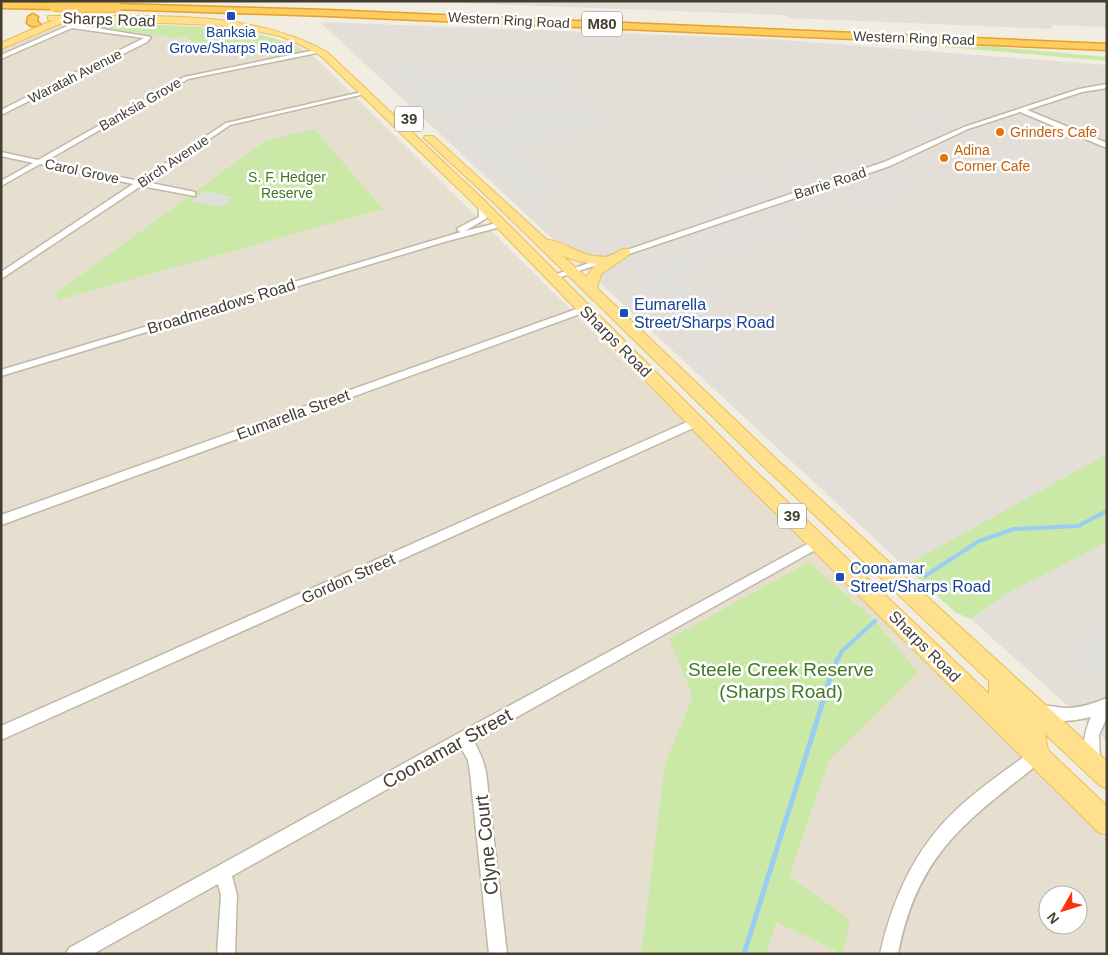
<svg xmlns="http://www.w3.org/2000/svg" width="1108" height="955" viewBox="0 0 1108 955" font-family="Arial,sans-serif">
  <rect width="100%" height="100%" fill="#f2ede1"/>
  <path fill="#e6dfcf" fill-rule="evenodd" d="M82 23 195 26 251 32 297 45 318 60 1107 839V954H1V50L59 25ZM1048 895H1078V925H1048Z"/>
  <path fill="#e3ded7" d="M409 1H1102L1107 3V27L1053 25 1051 29 790 18 785 15Z
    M320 22 770 39 1107 65V454L904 566Z
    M1107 542V741L971 619 1003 596Z"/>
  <path fill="#cae9a7" d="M89 23C137 25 269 23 303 52L271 59 253 41 204 51 185 36 169 39 167 36H161L84 25Z
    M929 44 997 47 1107 57V61L936 46Z
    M314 129 383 209 58 300 56 293 265 141Z
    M1107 454V542L1003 596 971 619 956 613 904 566Z
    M809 562 875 621 918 672 829 760 789 876 850 920 843 954 776 922 766 954H641L665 763 693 697 669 639Z"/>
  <path fill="#e1dfda" d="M382 65 515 72H551L558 76H568L562 94 498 102 464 109V111L454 110 452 113 432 112 423 109 425 103H418L420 100H415L417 95 409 94 411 91H404L406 87 398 86 399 84 395 83 397 79 391 78 392 76 388 75 389 71 379 68Z
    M578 104 606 123 509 149 513 155 546 183V198L534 199 522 196 452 135 460 132 454 127 499 116 525 110Z
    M924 116 947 127 932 132 909 121Z
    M806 167 820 176 801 182 786 174Z
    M895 181 907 187 857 206 845 199Z
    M747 182 751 185 756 183 766 190 730 201 716 192Z
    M205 191 233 197 220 207 191 201Z
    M777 215 792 225 768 234 753 224Z
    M735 229 747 238 742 240 745 242 721 251 716 247 699 255 687 246 702 241 706 244 709 243 705 240Z
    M687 252 704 265 678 275 661 261Z
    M658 262 718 310 700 317 641 268Z
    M706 343 720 355 698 364 684 351Z
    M1107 628V666L1093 674 1068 650Z"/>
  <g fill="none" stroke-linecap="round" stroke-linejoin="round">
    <path stroke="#99cdf3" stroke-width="4" d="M925 576 979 541 1014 529 1078 526 1107 511
      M838 659 842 651 875 621"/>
    <path stroke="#99cdf3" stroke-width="5" d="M744 954 834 666 838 658"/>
    <defs>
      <path id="street" d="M72 24 151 37 147 42 1 115V110L144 38 72 28 1 59V55Z
        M320 49 322 52 188 79 46 161 139 181 226 123 366 91 369 93 230 125 146 182 195 192V196L141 186 1 279V272L133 184 40 164 1 186V181L33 163 1 156V152L38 160 184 77Z
        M1107 84V88L1082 92 1027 110 1107 143V148L1020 112 968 129 890 166 555 279H549L548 277 884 162 964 127 1079 89Z
        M478 202 485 204 487 218 465 231 501 222H504V226L444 242 1 376V370L461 232 457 230 458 228 479 217Z
        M585 306 588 307V311L1 525V515Z
        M696 418 701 422 700 425 1 740V726Z
        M820 537 824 539 826 542 824 545 474 741 482 758 486 772 507 954H489L470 772 468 760 461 748 232 876 237 895 235 954H217L221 895 218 884 93 954H66L69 948 459 733Z
        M1107 698V717L1099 735 1100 761 1098 766 1093 768 1088 766C1081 751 1084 732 1091 717 1073 721 1053 724 1035 717L1033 712 1035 707C1045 703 1056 708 1067 708 1080 708 1095 703 1107 698Z
        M1037 749 1042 751 1044 756 1042 761C966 822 918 852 898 954H880C892 900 915 848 956 810 979 788 1006 770 1032 751Z"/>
      <path id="primary" d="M98 1H109L78 16C161 17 252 10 327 52L485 201 751 467 989 694V681L761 464 493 202 424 138 425 136H433L547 240C557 238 579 255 595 256 598 256 604 257 607 257 616 255 619 247 629 249L630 252 629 255 601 274 597 288 773 456 1107 761V789L1099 785 1045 734 1048 750 1107 806V835L1098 832 739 477 477 207 321 56 301 45 280 36 238 27 192 24 99 21H67L1 49V43L53 20H48V16H64ZM563 256 577 261 596 264 586 277Z"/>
      <path id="highway" d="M1 2 54 3 59 6 54 9 1 8Z
        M116 4 327 10 1107 44V50L327 16 113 9 111 7Z
        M33 14 38 17 37 21 40 24 39 26H31L27 23 28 17Z"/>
    </defs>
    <use href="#street" stroke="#c0b8a6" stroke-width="3"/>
    <use href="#primary" stroke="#e9c058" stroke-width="2"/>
    <use href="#highway" stroke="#e5a228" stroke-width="3"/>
    <use href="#street" fill="#fff" fill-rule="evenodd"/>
    <use href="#primary" fill="#ffe08d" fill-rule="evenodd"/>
    <use href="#highway" fill="#ffcc5f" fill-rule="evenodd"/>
    <defs>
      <path id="highway-bridge" d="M54 6 116 7"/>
    </defs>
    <use href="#highway-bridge" stroke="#e5a228" stroke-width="12" stroke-linecap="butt"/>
    <use href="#highway-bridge" stroke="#ffcc5f" stroke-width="11"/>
  </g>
  <g fill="#1a4fb4" stroke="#fff" stroke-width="2">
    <rect x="226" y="11" width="10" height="10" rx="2.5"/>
    <rect x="619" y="308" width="10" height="10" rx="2.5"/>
    <rect x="835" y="572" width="10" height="10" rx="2.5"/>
  </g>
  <g fill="#e8710a" stroke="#fff" stroke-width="2">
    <circle cx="1000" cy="132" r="5"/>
    <circle cx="944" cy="158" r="5"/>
  </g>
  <g text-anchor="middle" stroke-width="5" stroke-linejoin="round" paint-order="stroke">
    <g font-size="14" fill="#433d32" stroke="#fff">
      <text transform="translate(509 20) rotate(3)" y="5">Western Ring Road</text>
      <text transform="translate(914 38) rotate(2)" y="5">Western Ring Road</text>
      <text transform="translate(75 76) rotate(-27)" y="5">Waratah Avenue</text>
      <text transform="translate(140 104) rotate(-30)" y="5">Banksia Grove</text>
      <text transform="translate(173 161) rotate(-34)" y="5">Birch Avenue</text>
      <text transform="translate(82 171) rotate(12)" y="5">Carol Grove</text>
      <text transform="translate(830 183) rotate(-18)" y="5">Barrie Road</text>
    </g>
    <g font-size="14" fill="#164399" stroke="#fff">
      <text x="231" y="37">Banksia<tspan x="231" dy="16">Grove/Sharps Road</tspan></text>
    </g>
    <g font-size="14" fill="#c56008" stroke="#fff" text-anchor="start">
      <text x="1010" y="137">Grinders Cafe</text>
      <text x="954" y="155">Adina<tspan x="954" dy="16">Corner Cafe</tspan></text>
    </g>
    <g font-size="14" fill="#417623" stroke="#fff">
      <text x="287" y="182">S. F. Hedger<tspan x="287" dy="16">Reserve</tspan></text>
    </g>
    <g fill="#fff" stroke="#7b7770" stroke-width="1">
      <rect x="582" y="11.5" width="40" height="25" rx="4"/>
      <rect x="395" y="106.5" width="28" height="25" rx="4"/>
      <rect x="778" y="503.5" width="28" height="25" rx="4"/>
    </g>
    <g font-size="15" font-weight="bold" fill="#433d32">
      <text x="602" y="29">M80</text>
      <text x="409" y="124">39</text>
      <text x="792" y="521">39</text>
    </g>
    <g font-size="16" fill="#433d32" stroke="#fff">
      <text transform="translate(109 19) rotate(2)" y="6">Sharps Road</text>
      <text transform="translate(221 306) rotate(-17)" y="6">Broadmeadows Road</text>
      <text transform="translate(616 341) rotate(45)" y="6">Sharps Road</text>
      <text transform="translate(293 414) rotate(-20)" y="6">Eumarella Street</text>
      <text transform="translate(348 578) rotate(-24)" y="6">Gordon Street</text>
      <text transform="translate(925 646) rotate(45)" y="6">Sharps Road</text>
    </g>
    <g font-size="16" fill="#164399" stroke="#fff" text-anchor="start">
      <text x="634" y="310">Eumarella<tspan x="634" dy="18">Street/Sharps Road</tspan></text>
      <text x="850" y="574">Coonamar<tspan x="850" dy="18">Street/Sharps Road</tspan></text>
    </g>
    <g font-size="19" fill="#417623" stroke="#fff">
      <text x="781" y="676">Steele Creek Reserve<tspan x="781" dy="22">(Sharps Road)</tspan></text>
    </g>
    <g font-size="19" fill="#433d32" stroke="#fff">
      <text transform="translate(447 748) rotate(-29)" y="7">Coonamar Street</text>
      <text transform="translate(486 845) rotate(-96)" y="7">Clyne Court</text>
    </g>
  </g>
  <rect width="1108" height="955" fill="none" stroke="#433d32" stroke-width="5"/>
  <g transform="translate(1063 910) rotate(231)"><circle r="24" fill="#ffffff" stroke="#b4b1ad"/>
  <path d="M0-4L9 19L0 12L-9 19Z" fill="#ff330b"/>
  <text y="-8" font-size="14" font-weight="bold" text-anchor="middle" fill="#433d32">N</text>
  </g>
</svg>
